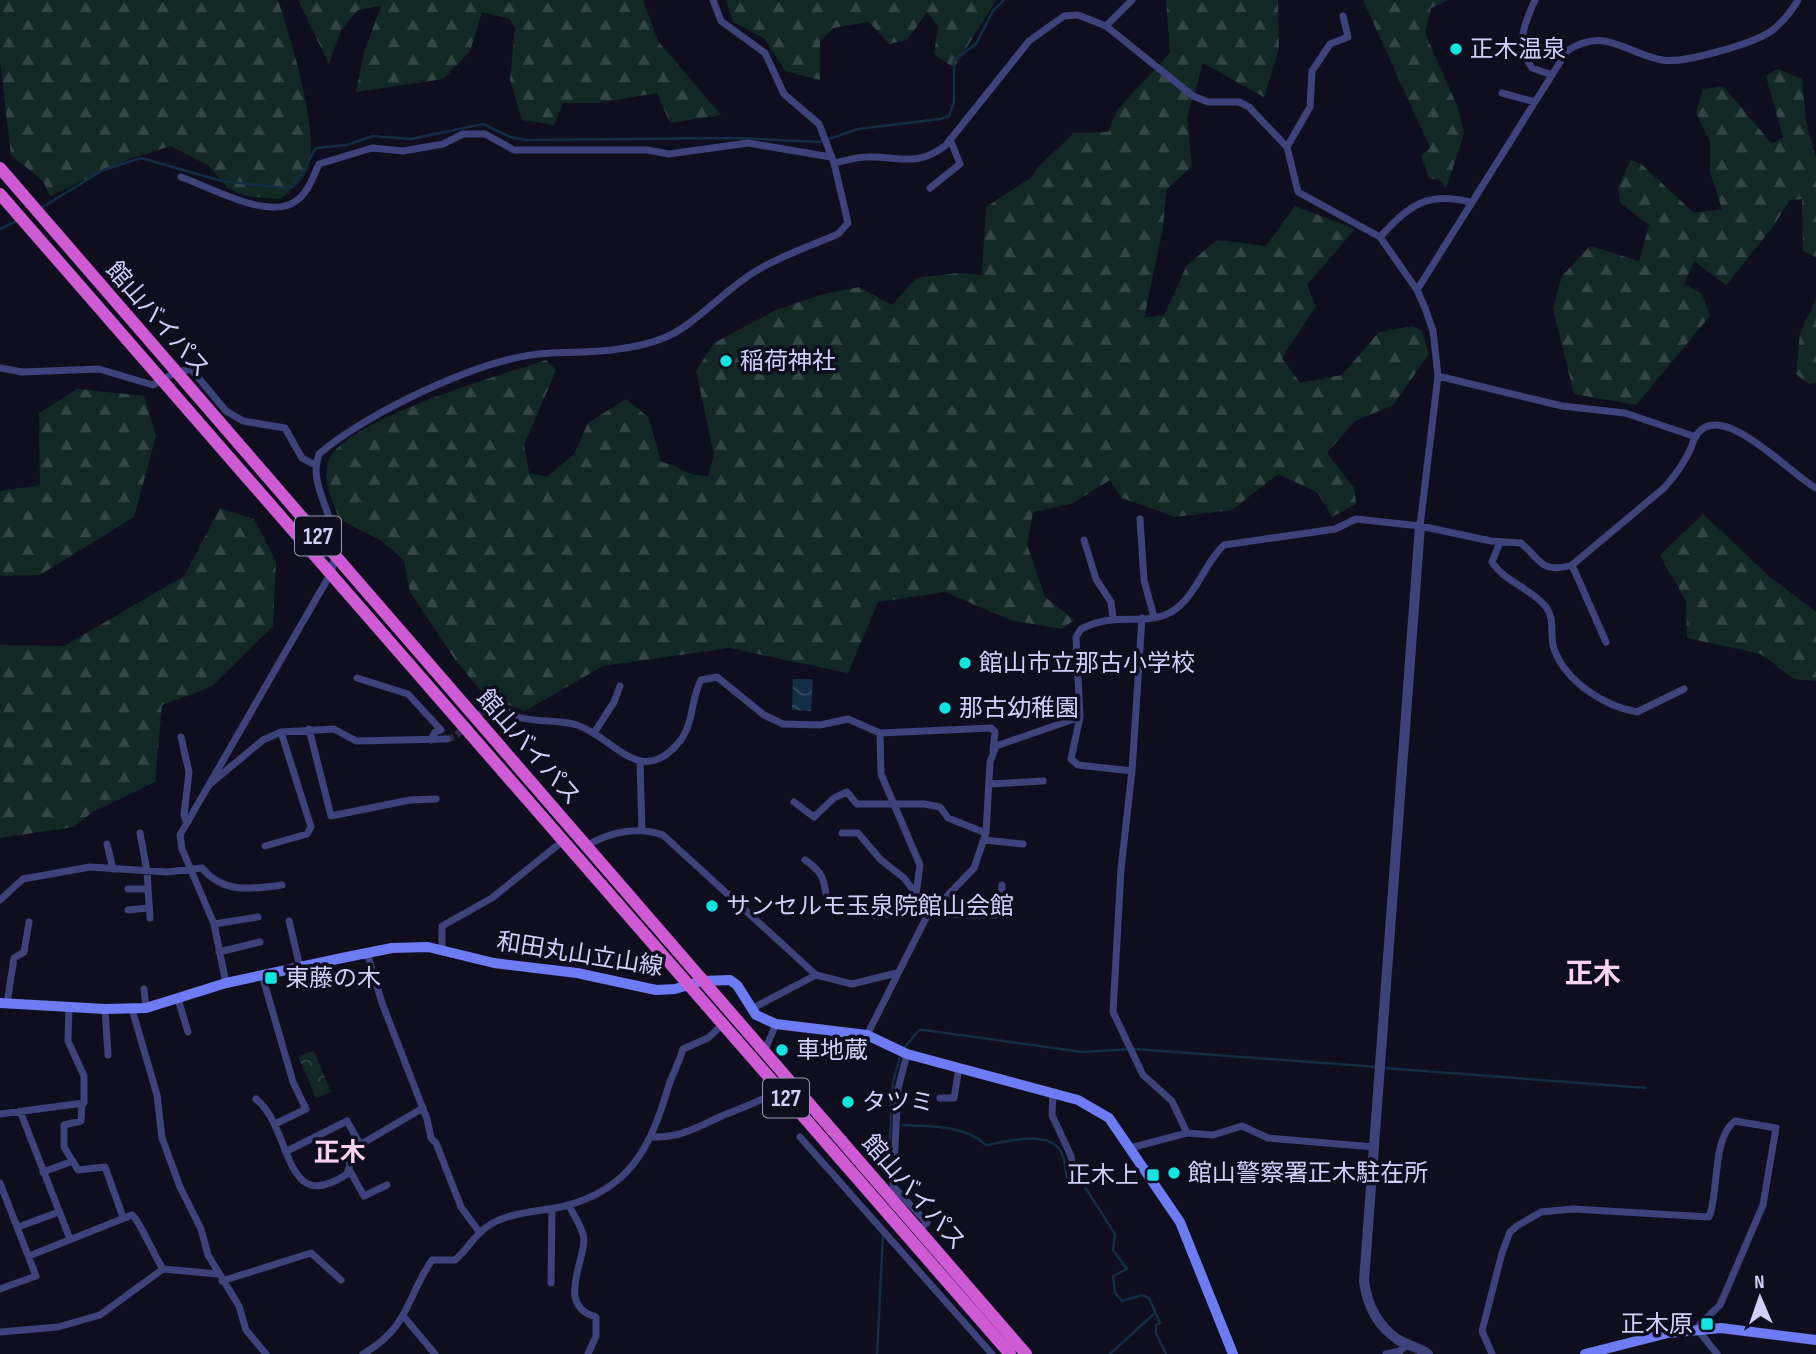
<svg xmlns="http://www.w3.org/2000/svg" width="1816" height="1354" viewBox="0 0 1816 1354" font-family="'Sofia Sans Condensed','Noto Sans JP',sans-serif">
  <defs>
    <pattern id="forest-firs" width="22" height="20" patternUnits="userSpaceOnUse" patternTransform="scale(1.75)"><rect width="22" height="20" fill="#122825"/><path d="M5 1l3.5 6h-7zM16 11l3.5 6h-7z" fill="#334646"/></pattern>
    <pattern id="park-crowns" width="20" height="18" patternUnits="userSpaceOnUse" patternTransform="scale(1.75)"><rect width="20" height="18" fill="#122825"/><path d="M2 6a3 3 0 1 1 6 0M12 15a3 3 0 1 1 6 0" fill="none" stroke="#334646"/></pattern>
    <pattern id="water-waves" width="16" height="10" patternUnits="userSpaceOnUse" patternTransform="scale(1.75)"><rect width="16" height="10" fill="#122d44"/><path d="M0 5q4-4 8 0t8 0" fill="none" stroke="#334a60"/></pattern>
  </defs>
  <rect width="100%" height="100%" fill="#0f0e1f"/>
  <path fill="url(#forest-firs)" d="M0 0H278C290 37 322 137 307 171 303 181 289 191 281 199L245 196 228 188 209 166 171 146 129 159 50 196 43 181 11 155 0 60Z
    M298 0H643L658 41 721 115 670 123 657 93 597 103H563L554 125 522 120 510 80 515 28 510 19 482 12 470 51 443 79 356 92 364 52 381 6 358 10 341 30 329 64Z
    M726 0H996L954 68 934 54 938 26 927 12 907 40 889 44 869 22 833 28 820 42V80L785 71 765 39 733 22Z
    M1166 0H1278L1279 49 1264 97 1203 63 1187 117 1192 166 1167 189 1162 233 1144 318 1164 315 1187 265 1217 240 1266 246 1295 206 1355 229 1307 285 1316 306 1282 358 1300 383 1342 375 1379 332 1413 326 1422 331 1429 354 1393 405 1355 421 1327 453 1354 488 1356 504 1332 517 1318 493 1278 474 1232 510 1175 517 1122 498 1110 480 1071 504 1033 512 1027 545 1045 597 1074 620 1062 629 1010 620 945 592 878 602 848 673 729 648 603 666 525 711 485 696 454 658 410 592 404 560 382 541 339 519C333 501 322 481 328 462 344 419 502 375 546 360L556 370 524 445 529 473 547 477 574 454 588 423 626 399 649 418 661 462C681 465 683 476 708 476L714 455 696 371 714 343 776 310 820 295 859 287 892 305 916 278 959 273 982 275 986 207 1032 177 1037 168 1074 133 1108 132 1117 110 1170 53Z
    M1363 0H1448L1431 8 1425 33 1458 108 1464 134 1446 189 1439 179H1429L1421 155 1430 148Z
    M1778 69 1802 79 1806 121 1816 159V257L1803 251 1802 199 1790 200 1772 228 1726 285 1694 261 1684 284 1702 294 1710 316 1636 405 1574 394 1553 308 1562 276 1590 246 1639 261 1649 225 1620 203 1618 187 1631 160 1641 164 1694 213 1722 209 1710 172V141L1696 113 1703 89 1723 86 1772 144 1783 137 1766 76Z
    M1816 299V383L1809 384 1796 374 1800 333Z
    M77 389 144 396 156 436 134 517 40 575 0 576V491L40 485 39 413Z
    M220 508 254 519 276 561 273 626 211 687 162 705 155 782 91 813 74 827 0 838V645L64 646 184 576Z
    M1703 514 1770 577 1816 612V681L1794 679 1761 654 1687 638 1686 601 1660 555Z"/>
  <path fill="url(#park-crowns)" d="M314 1051 331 1092 316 1098 298 1056Z"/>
  <path fill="url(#water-waves)" d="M793 679H813L811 711 792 710Z"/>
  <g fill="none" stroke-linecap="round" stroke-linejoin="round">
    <path stroke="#122d44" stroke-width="2.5" d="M41 208 103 170 141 158 222 181 286 188 294 186 316 148 347 145 373 136 411 139 483 124 510 137 526 140 736 138 820 142 858 129 940 119 949 116 954 102V60L976 44 993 11 1004 0
      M0 229 17 221
      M905 1047 919 1030H924L1082 1052 1135 1049 1378 1067
      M1384 1068 1646 1088
      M902 1125C930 1126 964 1125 986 1145 1007 1142 1052 1128 1062 1154 1066 1163 1065 1173 1068 1182L1083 1184 1115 1234 1113 1250 1127 1269 1113 1276 1115 1293 1122 1301 1142 1295 1149 1298 1160 1323 1156 1325V1333L1166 1354
      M888 1174 893 1082 900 1057
      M877 1354 883 1235
      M1110 1354 1155 1313"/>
    <path stroke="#2c2b40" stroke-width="7" stroke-dasharray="7 3.5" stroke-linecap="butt" d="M447 739 454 737 488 707"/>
    <path stroke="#3d427a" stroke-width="7" d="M1535 0C1524 25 1515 43 1532 68L1552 75
      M1106 26 1132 0
      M1502 93 1535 102
      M1287 147 1310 107 1312 71 1330 44 1348 37 1343 16
      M834 163C845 161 855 157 867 157 899 156 917 168 946 145L1029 41 1064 16 1078 15 1106 26 1193 96 1208 102H1239L1249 107 1287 147 1298 192 1380 237 1417 290 1425 308 1433 331 1438 376 1420 526
      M181 177C210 187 269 221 296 201 308 193 313 177 319 164L372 148 403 151 443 144 463 134H485L514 150H647L669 154 748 143 831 157
      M930 188 960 164 950 139
      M1380 237C1409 206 1426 191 1470 202
      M1417 290 1567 51C1606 26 1624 53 1662 60 1683 64 1751 44 1770 32 1780 25 1792 11 1798 0
      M0 368 22 372 99 369 153 385 176 372 191 369 226 411 243 421 285 428 302 458 315 465
      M1438 376 1562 406 1625 413 1696 437
      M1140 519 1144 580 1154 617
      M1084 540 1096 579 1111 602 1113 618
      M1500 542 1492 562C1504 581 1532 589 1546 607 1556 621 1549 634 1554 649 1566 682 1604 706 1637 712L1684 689
      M1572 565 1606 642
      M1142 618 1132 771 1121 869 1113 1012 1143 1075 1172 1101 1187 1133
      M357 678 408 694 441 730 435 732 431 740
      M488 707C501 704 507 713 518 717 536 723 558 719 577 725 614 737 641 790 680 741 694 723 691 698 701 680L717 677 764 715 783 724 820 725 848 719 880 733 991 728 995 732 993 750
      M1080 717 1071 759 1078 765 1132 771
      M309 729 331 816 410 800 436 799
      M594 733 614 702 620 686
      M880 733 881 774 920 865 916 894 926 918
      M181 737 189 772 184 815 186 821
      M640 761 642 831
      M210 784 263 740 281 732 334 729 356 741 447 739
      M989 784 1043 781
      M794 802 814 817 834 798 847 792 857 804H924L940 807 948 818 986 833
      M140 833 147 871 150 918
      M842 833H858L881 860 904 878 916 894
      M984 840 1023 844
      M107 844 113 869
      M588 845C610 832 638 826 663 835L816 975 852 984 897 973
      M265 846 307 834 311 827 281 732
      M805 860C834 880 818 888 833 910L878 916 920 908
      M128 889H148
      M0 900 23 879 90 867 167 872 202 868C224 894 250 889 282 885
      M128 910 149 908
      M933 911 961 915H997L1001 912 1002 885
      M289 921 300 967
      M214 924 258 917
      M442 949V926L492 898 564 840
      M219 952 260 942
      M367 953 382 1003 427 1119 431 1138 436 1143 461 1207 480 1233
      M262 975 293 1082 306 1109 275 1124
      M226 983 214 924 182 849 180 835 331 573C347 521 305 491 319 454 368 412 486 355 551 353 588 352 631 352 666 337 692 327 728 287 756 271 782 255 811 246 838 234L848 223 834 163 819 124 784 94 765 53 721 21 713 0
      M144 989 146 1008
      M178 999 188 1032
      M7 1003 14 958 24 952 29 922
      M105 1009 108 1055
      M132 1009 157 1095 162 1138 180 1187 201 1229 208 1255 239 1306 246 1330 266 1354
      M751 1009 816 975
      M867 1035 926 918 974 868 986 833 990 762 996 746 1080 717 1076 637 1081 629C1115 612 1138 625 1165 615 1194 604 1203 564 1224 545L1335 529 1356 519 1420 526 1491 541 1521 543C1541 560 1541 574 1572 565L1664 488C1675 476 1684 463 1691 448 1693 443 1694 437 1698 433 1724 401 1790 474 1816 488
      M765 1050 776 1024
      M907 1054 898 1089 893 1186 927 1223 918 1230
      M1053 1093 1052 1115 1071 1156 1075 1177
      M940 1098H954L959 1068
      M256 1099C293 1128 282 1218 347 1174L350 1165 346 1153 423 1108
      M82 1104 81 1121 64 1125V1147L78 1170 105 1167 123 1217
      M20 1111 70 1239
      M0 1114 84 1103V1076L68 1041 69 1007
      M652 1137C682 1138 699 1126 724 1115 744 1107 762 1101 780 1090
      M800 1137 992 1354
      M1130 1148 1187 1133 1213 1135 1242 1126 1268 1138 1374 1147
      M287 1151 347 1121 360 1144
      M350 1171 364 1196 387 1185
      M43 1172 73 1161
      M0 1183 36 1276 0 1289
      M569 1205C573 1215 584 1229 584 1240 583 1266 557 1306 596 1317V1336L588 1354
      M18 1227 59 1212
      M29 1256 132 1215C138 1218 156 1259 163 1269
      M222 1281 311 1253 341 1280
      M551 1283 552 1209
      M404 1317 435 1354
      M0 1332 58 1327 100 1315 163 1269 218 1274
      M363 1354C409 1328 406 1298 432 1260H455C467 1250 475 1234 488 1226 511 1211 540 1212 565 1206 630 1189 650 1148 668 1088 672 1075 679 1063 683 1049L708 1038 723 1024
      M1386 1354 1400 1351 1408 1344
      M1492 1354 1482 1331 1502 1253 1510 1232 1517 1226 1541 1212 1573 1209 1709 1217C1719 1193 1712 1137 1735 1121L1776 1128 1763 1205 1720 1305 1700 1324 1698 1330 1717 1354"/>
    <path stroke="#3d427a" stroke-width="10" d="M1420 526 1364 1281C1367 1304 1377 1325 1397 1339 1406 1345 1418 1347 1428 1354"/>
    <path stroke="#6e7cf4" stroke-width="10" d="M0 1003 105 1009 146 1008 226 983 342 958 392 948 428 947 494 963 577 973 656 990 675 989 702 981 730 980 737 985 756 1015 776 1024 867 1035 907 1054 1078 1100 1109 1118 1180 1222 1233 1354
      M1585 1354 1668 1333 1721 1328 1816 1340"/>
    <path stroke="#ce5ad4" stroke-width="12" d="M0 168 1026 1354
      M0 194 1010 1354"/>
  </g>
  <g fill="#12e5e0" stroke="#0f0e1f" stroke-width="2.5">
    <circle cx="1456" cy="49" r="7"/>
    <circle cx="726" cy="361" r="7"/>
    <circle cx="965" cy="663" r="7"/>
    <circle cx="945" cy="708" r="7"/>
    <circle cx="712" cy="906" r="7"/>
    <rect x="264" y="971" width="14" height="14" rx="3.5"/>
    <circle cx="782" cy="1050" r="7"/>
    <circle cx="848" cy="1102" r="7"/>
    <circle cx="1174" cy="1173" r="7"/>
    <rect x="1146" y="1168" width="14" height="14" rx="3.5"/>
    <rect x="1700" y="1317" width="14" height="14" rx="3.5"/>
  </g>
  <g text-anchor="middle" stroke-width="7" stroke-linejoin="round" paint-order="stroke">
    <g fill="#0f0e1f" stroke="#9696b9" stroke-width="2">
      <rect x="295" y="516.5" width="46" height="39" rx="5"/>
      <rect x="763" y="1078.5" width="46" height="39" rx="5"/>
    </g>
    <g font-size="23" font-weight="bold" fill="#d0d0fb">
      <text x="318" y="544">127</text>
      <text x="786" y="1106">127</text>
    </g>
    <g font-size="24" fill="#d0d0fb" stroke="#0f0e1f" text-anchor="start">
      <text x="1470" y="57">正木温泉</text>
      <text x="740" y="369">稲荷神社</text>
      <text x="979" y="671">館山市立那古小学校</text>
      <text x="959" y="716">那古幼稚園</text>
      <text x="726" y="914">サンセルモ玉泉院館山会館</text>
      <text x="285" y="986">東藤の木</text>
      <text x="796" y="1058">車地蔵</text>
      <text x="862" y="1110">タツミ</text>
      <text x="1188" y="1181">館山警察署正木駐在所</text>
      <text x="1139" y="1183" text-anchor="end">正木上</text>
      <text x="1693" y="1332" text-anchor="end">正木原</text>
    </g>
    <g font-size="24" fill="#d0d0fb" stroke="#0f0e1f">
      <text transform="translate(158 319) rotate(49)" y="8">館山バイパス</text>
      <text transform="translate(529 747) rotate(49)" y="8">館山バイパス</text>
      <text transform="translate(580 954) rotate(9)" y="8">和田丸山立山線</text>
      <text transform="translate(914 1192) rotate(49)" y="8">館山バイパス</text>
    </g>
    <g font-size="26" font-weight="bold" fill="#fcd2f2" stroke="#0f0e1f">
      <text x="340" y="1161">正木</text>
    </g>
    <g font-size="28" font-weight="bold" fill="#fcd2f2" stroke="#0f0e1f">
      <text x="1593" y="983">正木</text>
    </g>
  </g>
  <g transform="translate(1760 1298) rotate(358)" stroke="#0f0e1f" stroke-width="5" paint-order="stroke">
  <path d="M0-5L12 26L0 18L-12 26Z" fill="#d0d0fb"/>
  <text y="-10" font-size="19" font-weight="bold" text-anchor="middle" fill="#d0d0fb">N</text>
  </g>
</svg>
